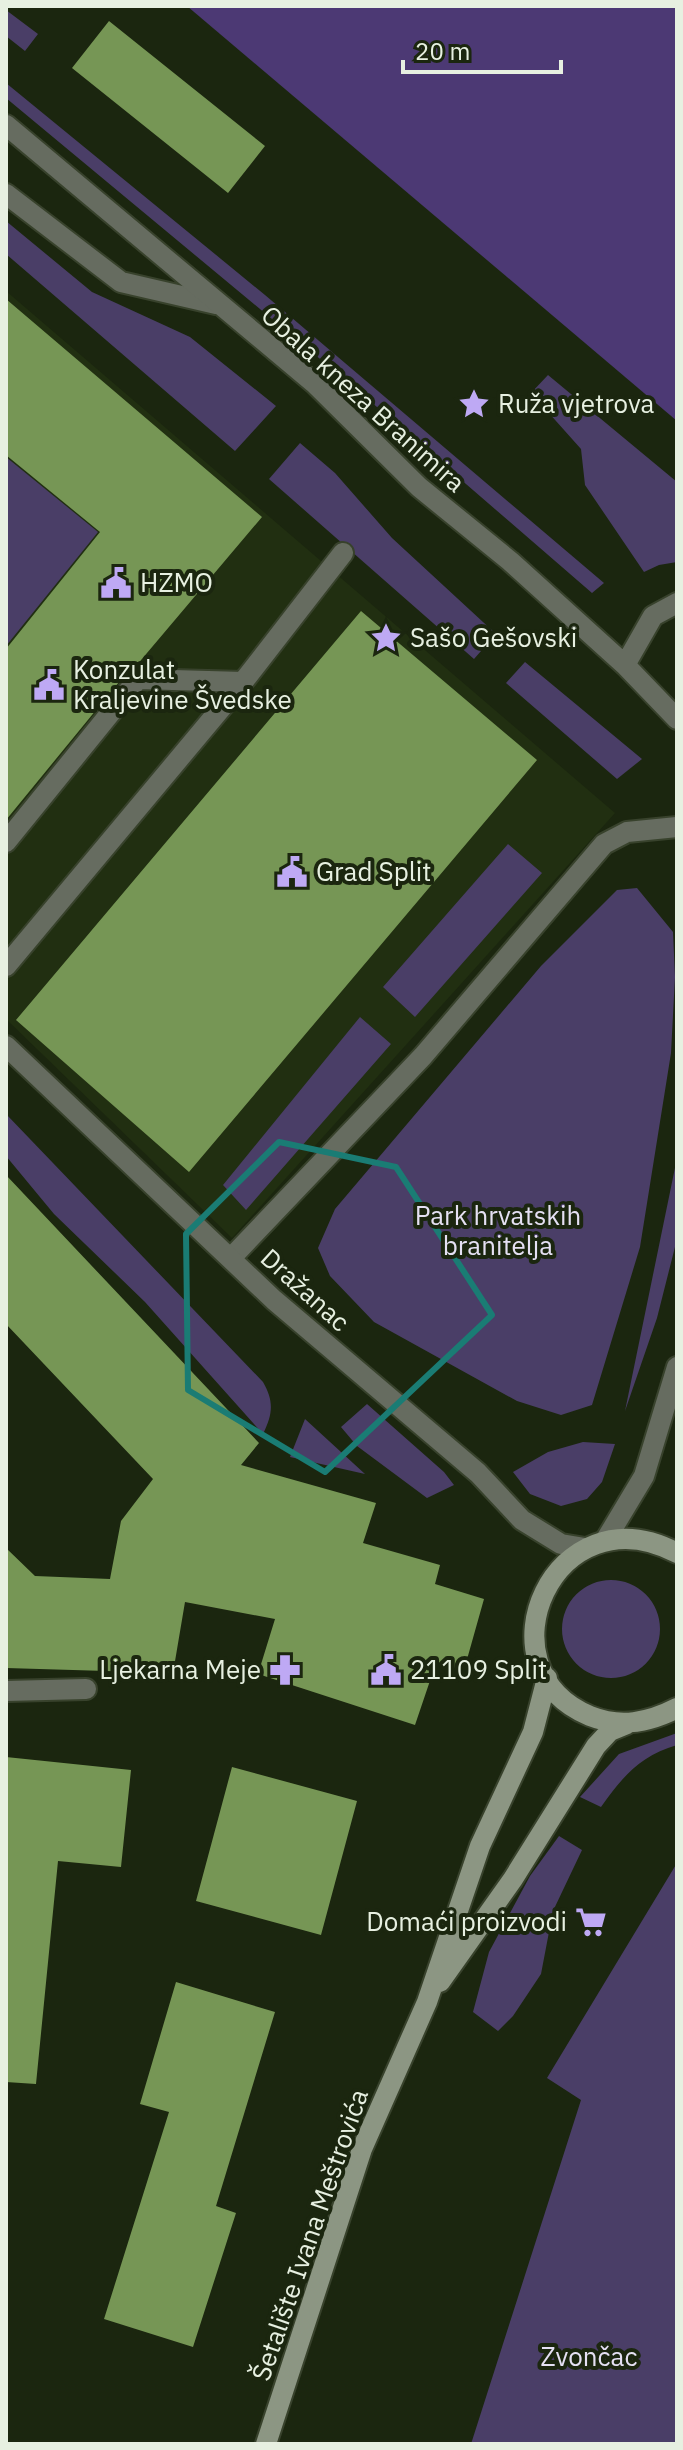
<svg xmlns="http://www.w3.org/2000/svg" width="683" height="2450" viewBox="0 0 683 2450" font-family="'IBM Plex Sans',sans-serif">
  <rect width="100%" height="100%" fill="#1b260f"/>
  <path fill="#212f11" d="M6 291 615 813 232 1238 6 1019Z"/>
  <path fill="#4a3e67" d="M6 10 38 34 25 51 6 36Z
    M6 83 265 295 604 583 592 593 355 388 6 98Z
    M6 221 92 292 190 337 276 406 235 451 6 254Z
    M548 375 677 482V562L659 565 644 572 585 485 581 449 531 393Z
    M300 443 335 473 392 538 496 634 474 659 269 479Z
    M6 457 98 532 6 646Z
    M525 662 642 759 617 779 506 683Z
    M508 844 542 873 415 1017 383 987Z
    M637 888 673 932 675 977 671 1053 640 1247 592 1405 561 1415 517 1401 374 1322 330 1276 318 1248 335 1209 541 966 617 890Z
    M360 1017 391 1044 246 1210 223 1185Z
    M6 1114 263 1382C274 1401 273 1414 263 1434L145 1302 54 1214 6 1156Z
    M677 1158V1239L657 1318 625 1411Z
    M367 1404 444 1472 454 1485 427 1498 357 1446 341 1427Z
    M305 1419 365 1474 290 1457Z
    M583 1442 615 1444 602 1482 587 1499 561 1506 530 1494 513 1472 548 1452Z
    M562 1629a49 49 0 1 1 98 0a49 49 0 1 1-98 0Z
    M677 1733V1745C640 1756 623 1776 601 1807L580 1797 619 1754Z
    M559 1836 582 1850 553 1911 541 1974 513 2016 498 2031 473 2012 489 1952 530 1876Z
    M677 1863V2444H471L581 2100 547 2078Z"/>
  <path fill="#4c3974" d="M187 6H677V421Z"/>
  <path fill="#769655" d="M109 21 265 146 228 193 72 68Z
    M6 299 262 517 136 666 128 671 6 820V649L100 532 6 455Z
    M361 611 537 760 189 1172 16 1020Z
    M6 1175 259 1443 241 1465 376 1503 363 1543 440 1565 435 1584 484 1599 464 1670 436 1663 415 1725 258 1674 275 1619 185 1602 173 1673 6 1668V1548L35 1576 110 1579 121 1521 153 1479 6 1324Z
    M6 1757 131 1770 121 1867 58 1861 36 2084 6 2082Z
    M232 1767 357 1801 321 1935 196 1901Z
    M176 1982 275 2012 216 2206 236 2213 193 2347 104 2319 169 2112 140 2104Z"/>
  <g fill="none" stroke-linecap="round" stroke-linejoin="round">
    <defs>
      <path id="service" d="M6 194 121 282 216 304
        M6 842 138 679 243 682
        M6 966 243 682 343 553
        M231 1258 423 1056 604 844 627 832 677 827"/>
      <path id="minor" d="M6 125 314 383 419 487 510 561 625 665 677 719
        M625 665 653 616 677 603
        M6 1046 274 1300 478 1473 522 1520 561 1544 585 1548
        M605 1541 644 1476 677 1367
        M6 1691 86 1689"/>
      <path id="secondary" d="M677 1553C555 1488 475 1668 590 1716 620 1728 648 1723 677 1708
        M440 1982 513 1879 596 1746 610 1731 627 1724
        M266 2444 362 2149 427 2002 480 1846 533 1732 547 1678"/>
    </defs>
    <use href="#service" stroke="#38422c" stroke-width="24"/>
    <use href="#minor" stroke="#38422c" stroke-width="24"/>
    <use href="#secondary" stroke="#38422c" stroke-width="24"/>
    <use href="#service" stroke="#666c60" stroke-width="20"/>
    <use href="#minor" stroke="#666c60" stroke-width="20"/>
    <use href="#secondary" stroke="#8c9683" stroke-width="20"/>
  </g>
  <path fill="none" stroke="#1a7c74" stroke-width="6" stroke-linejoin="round" d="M279 1142 396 1167 492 1315 325 1472 188 1390 186 1234Z"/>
  <defs>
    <symbol id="sight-bare" viewBox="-9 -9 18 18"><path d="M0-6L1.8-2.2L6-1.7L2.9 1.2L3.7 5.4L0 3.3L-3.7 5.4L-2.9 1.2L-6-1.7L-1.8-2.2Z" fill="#bea9f4" stroke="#1b260f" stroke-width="2.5" paint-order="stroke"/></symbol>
    <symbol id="civic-bare" viewBox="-9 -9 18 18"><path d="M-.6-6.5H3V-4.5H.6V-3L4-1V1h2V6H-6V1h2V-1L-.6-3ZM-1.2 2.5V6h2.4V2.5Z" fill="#bea9f4" stroke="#1b260f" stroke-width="2.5" paint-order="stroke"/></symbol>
    <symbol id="pharmacy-bare" viewBox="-9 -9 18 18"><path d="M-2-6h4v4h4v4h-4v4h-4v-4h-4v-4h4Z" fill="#bea9f4" stroke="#1b260f" stroke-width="2.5" paint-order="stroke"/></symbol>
    <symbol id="supermarket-bare" viewBox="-9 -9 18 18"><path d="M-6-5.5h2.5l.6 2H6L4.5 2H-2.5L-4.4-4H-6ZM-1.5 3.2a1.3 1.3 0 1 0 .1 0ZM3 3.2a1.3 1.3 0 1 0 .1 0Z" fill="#bea9f4" stroke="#1b260f" stroke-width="2.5" paint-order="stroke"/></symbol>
  </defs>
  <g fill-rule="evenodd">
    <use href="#sight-bare" x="452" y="382" width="44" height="44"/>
    <use href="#civic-bare" x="94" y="561" width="44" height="44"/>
    <use href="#sight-bare" x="364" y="616" width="44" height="44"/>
    <use href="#civic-bare" x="27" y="663" width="44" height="44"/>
    <use href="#civic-bare" x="270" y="850" width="44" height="44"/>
    <use href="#pharmacy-bare" x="263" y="1648" width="44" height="44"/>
    <use href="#civic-bare" x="364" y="1648" width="44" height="44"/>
    <use href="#supermarket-bare" x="569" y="1900" width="44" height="44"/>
  </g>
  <g text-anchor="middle" stroke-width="8" stroke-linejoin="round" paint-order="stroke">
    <g font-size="26" fill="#e7f0e1" stroke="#1b260f">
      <text transform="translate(363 399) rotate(42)" y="9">Obala kneza Branimira</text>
      <text transform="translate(305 1290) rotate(42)" y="9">Dražanac</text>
      <text transform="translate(310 2235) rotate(-71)" y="9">Šetalište Ivana Meštrovića</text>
    </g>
    <g font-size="26" fill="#e7f0e1" stroke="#1b260f" text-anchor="start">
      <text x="498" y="413">Ruža vjetrova</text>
      <text x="140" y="592">HZMO</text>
      <text x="410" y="647">Sašo Gešovski</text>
      <text x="73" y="679">Konzulat<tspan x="73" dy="30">Kraljevine Švedske</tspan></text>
      <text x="316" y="881">Grad Split</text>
      <text x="261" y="1679" text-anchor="end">Ljekarna Meje</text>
      <text x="410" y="1679">21109 Split</text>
      <text x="567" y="1931" text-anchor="end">Domaći proizvodi</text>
    </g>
    <g font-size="26" fill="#e5e0f3" stroke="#1b260f">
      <text x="498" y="1225">Park hrvatskih<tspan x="498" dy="30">branitelja</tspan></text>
      <text x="589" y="2366">Zvončac</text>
    </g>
  </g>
  <rect width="683" height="2450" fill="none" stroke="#e7f0e1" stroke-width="16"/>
  <path d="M403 60v12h158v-12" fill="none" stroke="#e7f0e1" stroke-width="4"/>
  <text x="415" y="60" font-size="24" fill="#e7f0e1" stroke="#1b260f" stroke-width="6" paint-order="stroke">20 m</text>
</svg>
